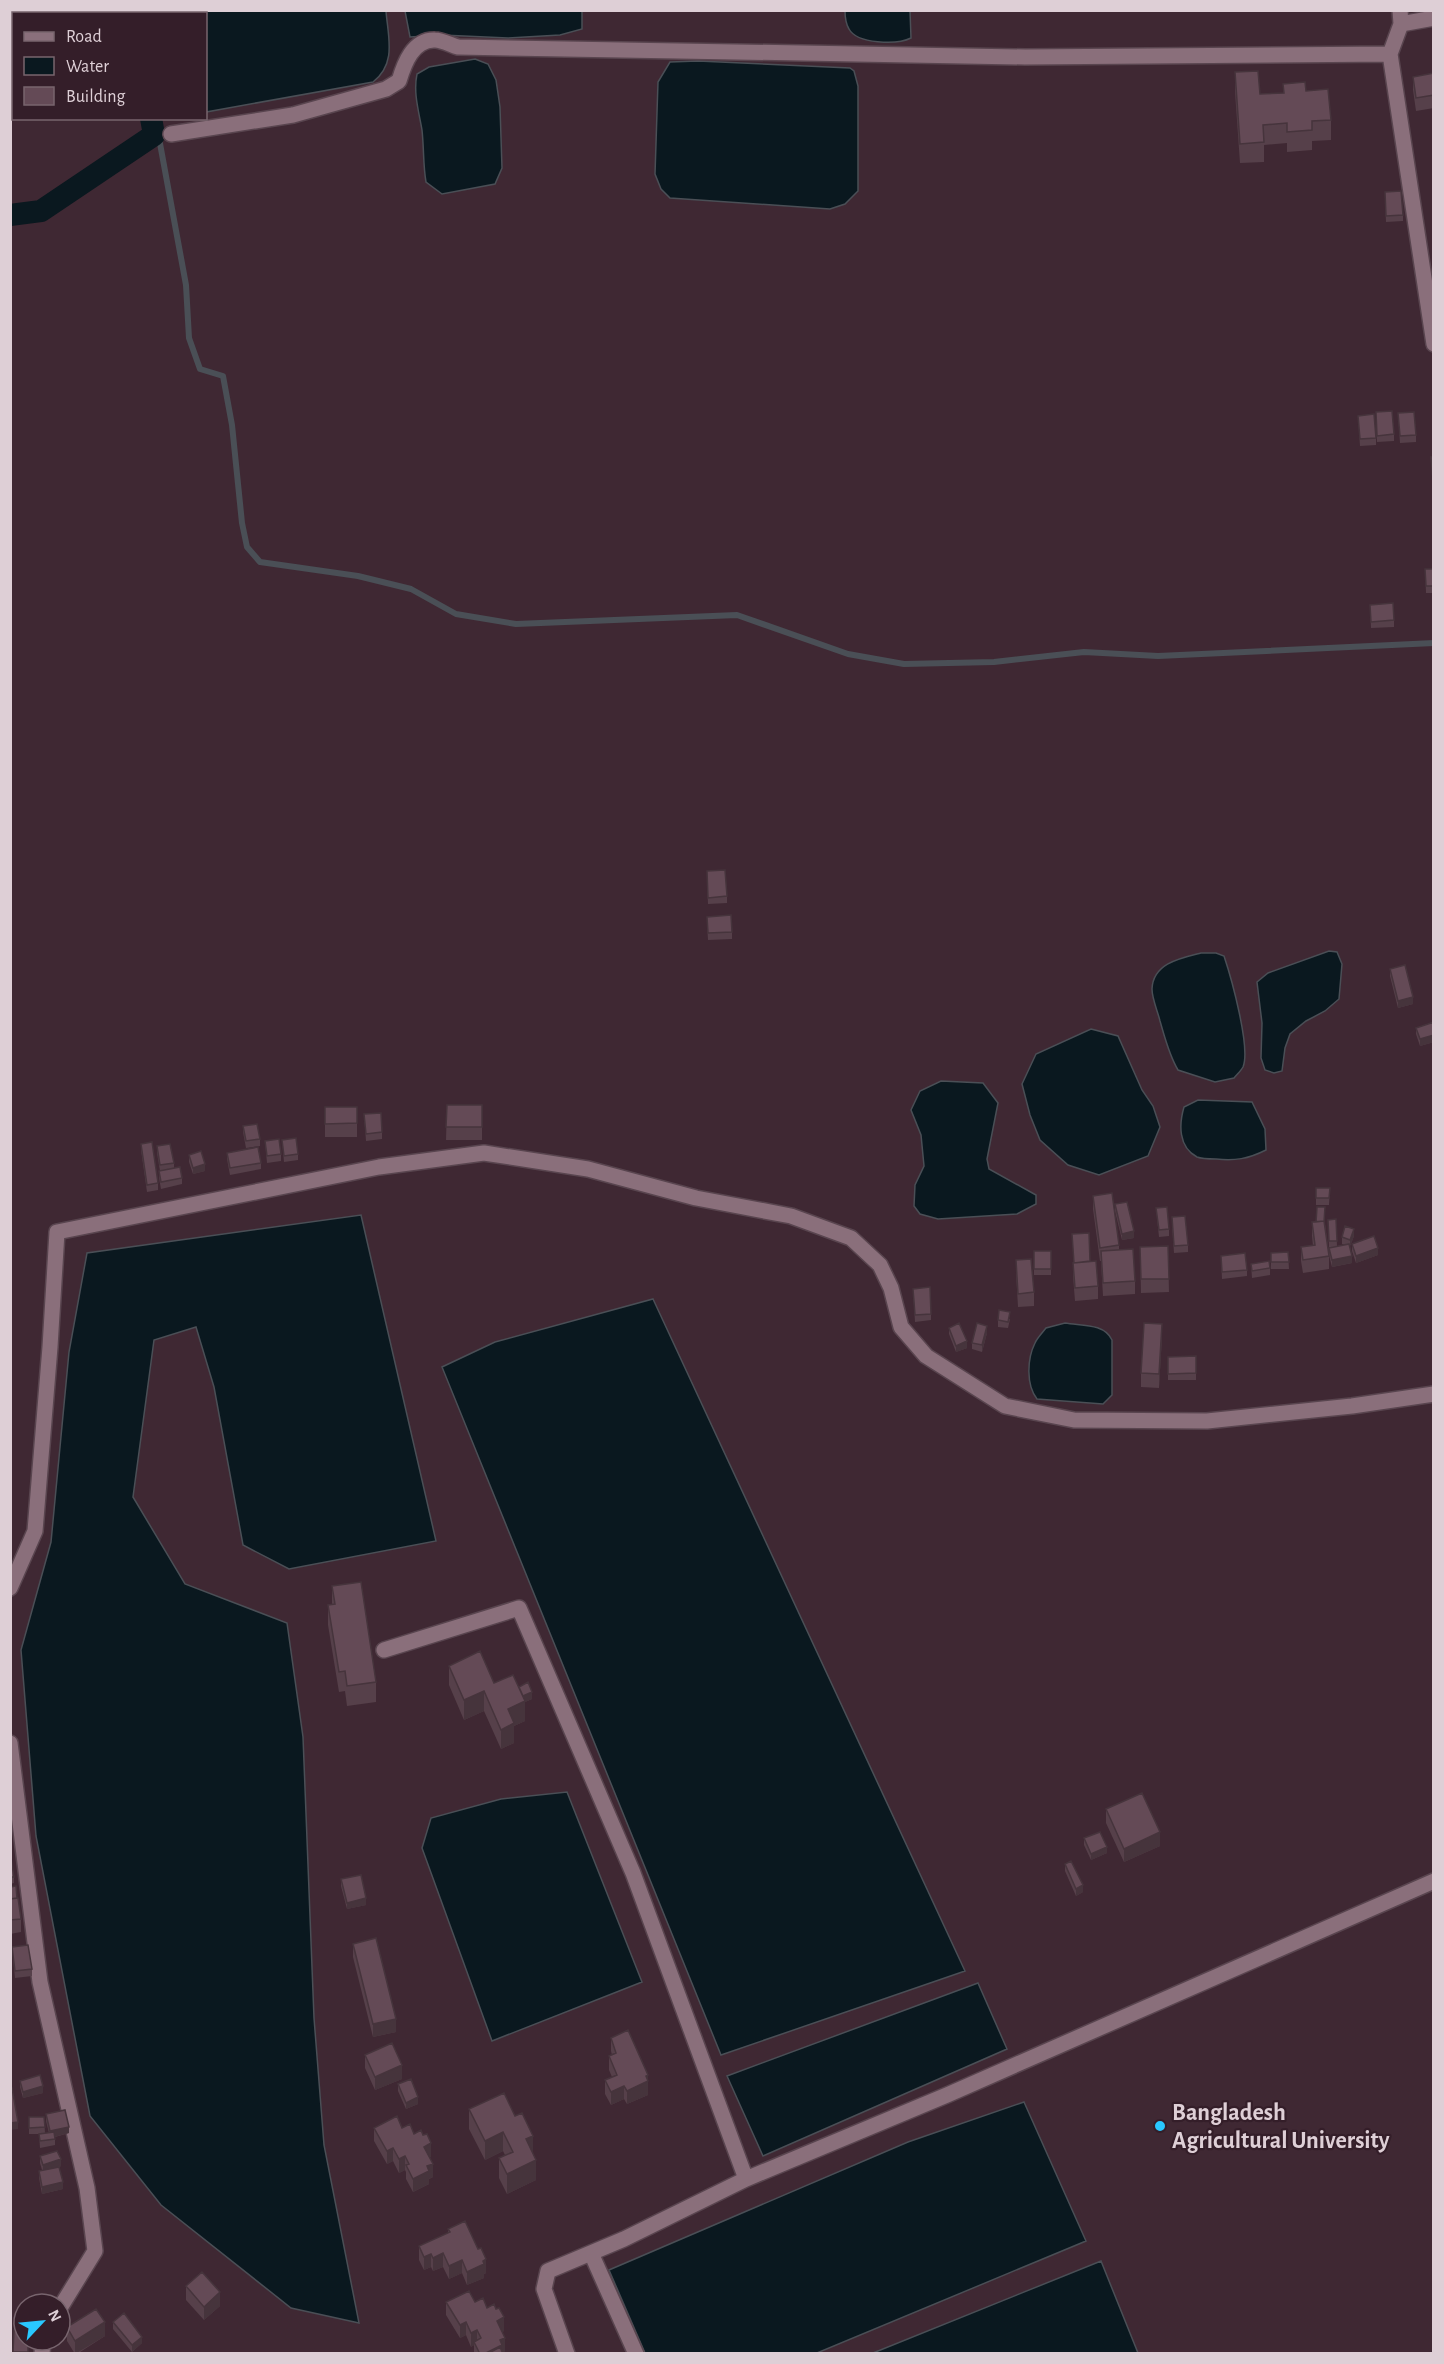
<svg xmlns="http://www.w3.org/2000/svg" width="1444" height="2364" viewBox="0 0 1444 2364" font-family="'Alegreya Sans',sans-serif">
  <rect width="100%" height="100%" fill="#3f2833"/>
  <path fill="#0a181f" stroke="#4a4f56" stroke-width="1.5" d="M168 11H386C388 37 397 63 373 82L206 112V14L169 13Z
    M405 11H582V29L560 35 508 38 442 35 410 37Z
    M845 11H910L911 38C897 45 857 44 849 29 846 24 845 16 845 11Z
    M475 59 488 64 496 80 500 107 502 168 495 184 442 194 426 182C423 165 424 148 422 130 419 112 413 93 417 74L429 67Z
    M698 61 850 68 854 71 858 86V191L845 204 830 209 670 198 661 189 655 174 658 82 670 62Z
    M1329 951 1337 952 1342 964 1339 999 1325 1011 1306 1021 1290 1034 1285 1048 1282 1071 1274 1073 1265 1070 1261 1058 1262 1023 1257 982 1268 973Z
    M1201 953H1216L1224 956C1231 977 1251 1048 1243 1067 1241 1071 1236 1075 1234 1078L1215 1082 1178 1070C1169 1055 1165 1038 1160 1021 1158 1012 1152 999 1152 989 1153 963 1181 958 1201 953Z
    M1091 1029 1118 1036 1142 1090 1153 1106 1160 1127 1148 1156 1099 1175 1068 1165 1040 1140 1030 1115 1022 1084 1036 1054Z
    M941 1081 983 1083 998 1103 987 1159 989 1169 1036 1195V1204L1017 1214 938 1219 920 1214 914 1206 915 1185 924 1166 921 1135 911 1110 920 1091Z
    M1198 1100 1252 1102 1265 1129 1266 1150C1248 1159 1235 1161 1216 1159 1210 1159 1202 1159 1197 1157 1178 1147 1179 1124 1184 1107Z
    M361 1215 436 1541 289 1569 243 1545 214 1387 196 1327 154 1340 133 1497 185 1584 287 1623 303 1737 314 2018 324 2145 359 2323 291 2308 161 2205 90 2116 36 1836 21 1650 51 1542 69 1352 87 1253Z
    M653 1299 965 1971 721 2055 442 1367 495 1342Z
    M1065 1323C1081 1326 1104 1323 1112 1340V1395L1103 1404 1037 1399C1026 1385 1027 1359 1035 1343 1037 1338 1043 1332 1046 1328Z
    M567 1792 642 1982 492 2041 422 1848 431 1818 501 1799Z
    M978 1983 1007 2049 763 2156 727 2076Z
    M1024 2102 1086 2241 817 2353H645L609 2270 908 2142Z
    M1101 2261 1138 2353H873Z"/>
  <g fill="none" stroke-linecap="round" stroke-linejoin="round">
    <path stroke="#4a4f56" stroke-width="6" d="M154 135 159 138 186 285 189 338 200 369 223 376 232 425 242 523 247 547 260 562 358 576 411 589 456 614 516 624 737 615 848 654 904 664 994 662 1084 652 1158 656 1434 643"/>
    <path stroke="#0a181f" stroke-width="22" d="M133 10V14
      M10 215 41 211 154 135 151 118"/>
    <defs>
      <path id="street" d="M1400 10 1401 24 1390 54 1434 344
        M1401 24 1434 18
        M171 134 293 115 386 89 399 81C404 64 413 39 435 40 442 40 451 45 458 47L1025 57 1390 54
        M10 1588 35 1531 50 1347 57 1232 379 1167 484 1153 588 1169 696 1198 791 1216 851 1238 880 1265 891 1288 901 1327 926 1356 1005 1406 1074 1420 1207 1421 1352 1406 1434 1394
        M384 1650 519 1608 633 1873 746 2179
        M10 1743 40 1982 87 2188 95 2251 60 2308
        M591 2253 636 2354
        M42 2354 43 2340
        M567 2354 544 2289 548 2271 624 2239 746 2179 947 2095 1434 1881"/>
    </defs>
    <use href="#street" stroke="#59454f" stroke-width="18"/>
    <use href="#street" stroke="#8a6f7b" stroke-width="15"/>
  </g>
  <path fill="#56404a" d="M1235 72 1260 94 1283 93V84L1306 91 1331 120V140L1312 141V150L1287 152V143L1264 145V162L1240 163 1235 92Z
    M1434 73V108L1416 111 1413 90V77Z
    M1385 199 1403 215V221L1386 222Z
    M1432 219H1434V246L1432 239Z
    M1376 412 1394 434V441L1377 442Z
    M1398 413 1416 435V442L1400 443Z
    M1358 416 1376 438V445L1360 446Z
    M1425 569H1434V593H1426Z
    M1370 605 1394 620V627L1371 628Z
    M707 878 727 896V903L708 904Z
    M707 923 732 932V939L708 940Z
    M1390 969 1413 1004 1398 1008 1390 976Z
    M1434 1022V1042L1420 1046 1416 1034V1028Z
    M1432 1075H1434V1093L1432 1089Z
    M447 1105H482V1140H446Z
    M325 1107H357V1137H325Z
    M364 1114 382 1132V1139L366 1141Z
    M243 1126 260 1139V1146L246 1148 243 1132Z
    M282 1140 298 1154V1160L284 1162Z
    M265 1141 281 1154V1161L267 1163Z
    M141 1144 158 1183V1190L147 1192 141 1150Z
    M157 1146 174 1163V1168L182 1178V1184L161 1189 159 1178V1171H160L157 1153Z
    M227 1153 261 1163V1169L230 1175 227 1159Z
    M189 1155 205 1171 193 1174 189 1162Z
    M1316 1188H1330L1329 1205H1316Z
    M1093 1196 1119 1245V1250L1135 1281V1294L1103 1296 1101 1261H1100L1093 1209Z
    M1115 1204 1134 1238 1122 1240 1115 1211Z
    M1156 1208 1169 1229V1236L1159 1237Z
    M1336 1219 1337 1246 1345 1245 1342 1244V1237L1354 1236 1350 1246 1352 1263 1332 1267 1329 1255V1248L1333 1247H1329L1328 1220Z
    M1312 1222H1316L1325 1224 1329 1256V1269L1303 1273 1301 1261V1247L1313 1246 1312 1236Z
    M1172 1224 1188 1245V1252L1174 1253Z
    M1352 1244 1378 1255 1356 1263 1352 1251Z
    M1168 1246 1169 1292 1141 1293 1140 1247Z
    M1034 1251H1051V1275H1034Z
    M1288 1252 1289 1269H1271V1253Z
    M1221 1256 1247 1270V1276L1222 1279Z
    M1016 1260 1034 1292V1306L1018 1307 1016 1273Z
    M1090 1261 1098 1286V1299L1075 1301 1073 1276V1263Z
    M1251 1264 1270 1268V1275L1252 1278Z
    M913 1289 931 1314V1320L915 1322Z
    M1010 1319 1008 1328 998 1327V1320Z
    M1434 1322V1343L1432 1336V1323Z
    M949 1328 967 1348 956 1352 949 1334Z
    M987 1333 982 1352 972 1349V1343Z
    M1162 1337 1159 1388 1141 1387V1373Z
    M1196 1356V1380H1168V1357Z
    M332 1586 376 1682V1702L347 1706 345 1691 339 1692 328 1625V1605H332Z
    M449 1666 494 1683 519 1687 532 1699 525 1702V1721L514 1726V1743L501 1749 484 1711 464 1720 449 1685Z
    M1106 1809 1160 1846 1124 1862 1106 1823Z
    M1084 1838 1107 1853 1091 1860 1084 1845Z
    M10 1858 14 1877V1883L10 1884Z
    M1065 1864 1083 1892 1076 1896 1065 1871Z
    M341 1879 366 1905 347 1909 341 1886Z
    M10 1887 21 1919V1932L10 1934Z
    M353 1944 396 2032 373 2037 353 1957Z
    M12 1947 32 1969V1976L15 1978Z
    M611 2038 648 2088V2095L627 2104 624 2099 611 2105 605 2094V2080L612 2077 609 2070V2056L612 2055 611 2051Z
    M365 2055 402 2079 375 2090 365 2068Z
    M20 2081 43 2093 23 2098 20 2087Z
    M398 2084 418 2104 406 2109 398 2091Z
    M504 2093 533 2155 536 2180 507 2194 499 2178V2158L505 2155 503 2151 485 2160 469 2129V2109Z
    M46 2114 69 2133 55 2137V2145L40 2148 39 2134H41H29V2117H44L45 2133H49L46 2121Z
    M374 2128H402L431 2157H430L433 2177 429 2179V2184L413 2192 406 2179V2172L405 2170 399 2173 393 2161 387 2164 374 2141Z
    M40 2156 61 2166 59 2167 63 2189 42 2194 39 2178V2171L42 2170 40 2163Z
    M448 2229 486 2273 484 2274V2278L467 2285 462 2273 449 2279 443 2267 433 2271 431 2267 424 2270 419 2260V2246L448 2233Z
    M186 2286 220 2306 204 2320 186 2300Z
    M446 2302H475L487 2308 504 2331 502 2332 505 2351 502 2353 503 2354H474V2345L471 2347 466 2335 460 2338 446 2315Z
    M113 2322 142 2343 132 2352 113 2329Z
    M67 2327 105 2336 77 2354H75L67 2341Z"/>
  <path fill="#46343c" d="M1413 997V1004L1398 1008V1001Z
    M1434 1035V1042L1420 1046V1039Z
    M205 1164V1171L193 1174V1168Z
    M1354 1229V1236L1350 1246V1240Z
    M1134 1231V1238L1122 1240V1234Z
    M1378 1248V1255L1356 1263V1256Z
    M1352 1256V1263L1332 1267V1260Z
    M1162 1324V1337L1159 1388V1374Z
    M987 1326V1333L982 1352V1345Z
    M967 1341V1348L956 1352V1346Z
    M484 1691V1711L464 1720V1700Z
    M532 1692V1699L525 1702V1721L514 1726V1743L501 1749V1730L508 1709 522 1696Z
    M1160 1832V1846L1124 1862V1849Z
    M1107 1847V1853L1091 1860V1854Z
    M1083 1885V1892L1076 1896V1889Z
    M366 1898V1905L347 1909V1903Z
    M396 2019V2032L373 2037V2024Z
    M402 2065V2079L375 2090V2077Z
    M648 2075V2095L627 2104V2091Z
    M43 2086V2093L23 2098V2092Z
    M624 2086V2099L611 2105V2092Z
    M418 2097V2104L406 2109V2103Z
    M18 2122V2129L10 2130V2123Z
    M69 2127V2133L50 2138V2131Z
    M503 2132V2151L485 2160V2141Z
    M533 2136V2156L526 2139Z
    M431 2143V2157L424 2160V2147Z
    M393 2148V2161L387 2164V2151Z
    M405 2156V2170L399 2173V2159Z
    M61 2159V2166L43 2172V2165Z
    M536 2160V2180L507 2194V2174Z
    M433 2164V2177L429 2179V2184L413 2192V2179L427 2166Z
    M63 2182V2189L42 2194V2187Z
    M443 2253V2267L433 2271V2258Z
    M431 2254V2267L424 2270V2257Z
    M486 2259V2273L484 2274V2278L467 2285V2272L483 2261Z
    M462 2260V2273L449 2279V2266Z
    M220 2292V2306L204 2320V2307Z
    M504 2317V2331L497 2334V2321Z
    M105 2322V2336L75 2354V2341Z
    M466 2322V2335L460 2338V2325Z
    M477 2330V2344L474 2342V2345L471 2347V2333Z
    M142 2337V2343L132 2352V2345Z
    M505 2338V2351L502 2354H484L500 2340Z"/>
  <path fill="#644a56" stroke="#46343c" stroke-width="1.5" d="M1258 71 1260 94 1284 93 1283 84 1305 82 1306 91 1328 89 1331 120 1312 121V130L1287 132V123L1263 125 1264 142 1240 144 1235 72Z
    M1434 73V95L1416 98 1413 77Z
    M1401 191 1403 215 1386 216 1385 192Z
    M1392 411 1394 434 1377 436 1376 412Z
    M1414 412 1416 435 1400 436 1398 413Z
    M1374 414 1376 438 1360 439 1358 416Z
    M1431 457H1434V480H1433Z
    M1425 569H1434V586H1426Z
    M1393 603 1394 620 1371 622 1370 605Z
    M725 870 727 896 708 898 707 871Z
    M731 915 732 932 708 933 707 917Z
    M1405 965 1413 997 1398 1001 1390 969Z
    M1434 1022V1035L1420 1039 1416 1028Z
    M447 1105H482V1127H446Z
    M325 1107H357V1123L325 1124Z
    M381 1113 382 1132 366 1134 364 1114Z
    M257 1124 260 1139 246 1141 243 1126Z
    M296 1138 298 1154 284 1156 282 1140Z
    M279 1139 281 1154 267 1156 265 1141Z
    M152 1142 158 1183 147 1185 141 1144Z
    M170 1144 174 1163 160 1165 157 1146Z
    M258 1147 261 1163 230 1168 227 1153Z
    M201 1151 205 1164 193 1168 189 1155Z
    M180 1167 182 1178 161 1182 159 1171Z
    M1316 1188H1330L1329 1198H1316Z
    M1112 1193 1119 1245 1100 1248 1093 1196Z
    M1127 1202 1134 1231 1122 1234 1115 1204Z
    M1167 1207 1169 1229 1159 1230 1156 1208Z
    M1317 1207H1325L1324 1222V1221L1316 1222Z
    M1185 1216 1188 1245 1174 1246 1172 1217Z
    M1336 1219 1337 1241H1329L1328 1220Z
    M1324 1221 1329 1256 1303 1260 1301 1247 1315 1245 1312 1222Z
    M1345 1226 1354 1229 1350 1240 1342 1237Z
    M1089 1233 1090 1261 1074 1263 1072 1234Z
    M1374 1236 1378 1248 1356 1256 1352 1244Z
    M1349 1244 1352 1256 1332 1260 1329 1248Z
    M1168 1246 1169 1279H1141L1140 1247Z
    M1133 1249 1135 1281 1103 1283 1101 1251Z
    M1034 1251H1051V1269H1034Z
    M1288 1252 1289 1262H1271V1253Z
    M1245 1253 1247 1270 1222 1272 1221 1256Z
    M1031 1259 1034 1292 1018 1294 1016 1260Z
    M1096 1261 1098 1286 1075 1288 1073 1263Z
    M1269 1261 1270 1268 1252 1271 1251 1264Z
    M930 1287 931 1314 915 1315 913 1289Z
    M999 1310 1010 1312 1008 1322 998 1320Z
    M959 1323 967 1341 956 1346 949 1328Z
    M977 1323 987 1326 982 1345 972 1343Z
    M1144 1323 1162 1324 1159 1374 1141 1373Z
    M1196 1356V1373L1168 1374V1357Z
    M361 1582 376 1682 347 1686 345 1671 339 1672 328 1605 335 1604 332 1586Z
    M480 1651 494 1683 513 1675 525 1701 508 1709 514 1723 501 1730 484 1691 464 1700 449 1666Z
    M528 1682 532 1692 523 1696 519 1687Z
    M1142 1793 1160 1832 1124 1849 1106 1809Z
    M1100 1832 1107 1847 1091 1854 1084 1838Z
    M10 1858H11L14 1877H10Z
    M1071 1861 1083 1885 1076 1889 1065 1864Z
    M361 1875 366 1898 347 1903 341 1879Z
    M16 1886 17 1898 10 1899V1887Z
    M18 1898 21 1919 10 1920V1899Z
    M376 1938 396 2019 373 2024 353 1944Z
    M28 1945 32 1969 15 1971 12 1947Z
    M628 2030 648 2075 646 2076 648 2081 627 2091 624 2086 611 2092 605 2080 617 2075 609 2056 616 2053 611 2038Z
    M392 2043 402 2065 375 2077 365 2055Z
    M40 2075 43 2086 23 2092 20 2081Z
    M411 2079 418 2097 406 2103 398 2084Z
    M10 2088H12L18 2122 10 2123Z
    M504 2093 515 2116 522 2113 533 2136 526 2139 536 2160 507 2174 499 2158 513 2152 503 2132 485 2141 469 2109Z
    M65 2110 69 2127 50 2131 46 2114Z
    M397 2116 402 2128 410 2124 414 2134 421 2130 423 2135 427 2134 431 2143 424 2147 433 2164 427 2166 429 2171 413 2179 406 2165 409 2164 405 2156 399 2159 393 2148 387 2151 374 2128Z
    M29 2117H44L45 2127 29 2128Z
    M54 2132 55 2139 40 2141 39 2134Z
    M57 2151 61 2159 43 2165 40 2156Z
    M59 2167 63 2182 42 2187 39 2171Z
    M465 2221 478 2249 481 2248 486 2259 483 2261 484 2264 467 2272 462 2260 449 2266 443 2253 433 2258 431 2254 424 2257 419 2246 450 2232 448 2229Z
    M202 2272 220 2292 204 2307 186 2286Z
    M469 2291 475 2302 483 2298 487 2308 494 2304 496 2309 499 2308 504 2317 497 2321 505 2338 500 2340 502 2345 484 2354H480L474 2342 481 2338 477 2330 471 2333 466 2322 460 2325 446 2302Z
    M96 2309 105 2322 75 2341 67 2327Z
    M124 2313 142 2337 132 2345 113 2322Z
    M14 2330 24 2331V2340H28V2352H13Z
    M500 2347 503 2354H487Z"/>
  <circle fill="#29c8ff" stroke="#341e29" stroke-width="2" cx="1160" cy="2126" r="6"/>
  <g text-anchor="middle" stroke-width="4.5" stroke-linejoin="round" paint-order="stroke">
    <g font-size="24" font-weight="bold" fill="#decfd6" stroke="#341e29" text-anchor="start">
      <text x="1172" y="2120">Bangladesh<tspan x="1172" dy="28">Agricultural University</tspan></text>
    </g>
  </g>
  <rect width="1444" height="2364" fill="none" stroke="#decfd6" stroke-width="24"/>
  <rect x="12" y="12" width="195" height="108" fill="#341e29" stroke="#78656e" stroke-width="1.5"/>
  <rect x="24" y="32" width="30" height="9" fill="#8a6f7b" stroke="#78656e" stroke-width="1.5"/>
  <text x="66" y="42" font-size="18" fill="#decfd6">Road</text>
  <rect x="24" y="57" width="30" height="18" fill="#0a181f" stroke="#78656e" stroke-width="1.5"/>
  <text x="66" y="72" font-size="18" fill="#decfd6">Water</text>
  <rect x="24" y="87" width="30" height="18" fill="#644a56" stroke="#78656e" stroke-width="1.5"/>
  <text x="66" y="102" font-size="18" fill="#decfd6">Building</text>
  <g transform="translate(42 2322) rotate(64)"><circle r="28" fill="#341e29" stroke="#78656e" stroke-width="1.5"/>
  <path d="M0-4.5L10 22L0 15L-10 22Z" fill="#29c8ff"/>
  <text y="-9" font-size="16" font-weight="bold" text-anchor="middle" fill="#decfd6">N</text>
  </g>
</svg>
